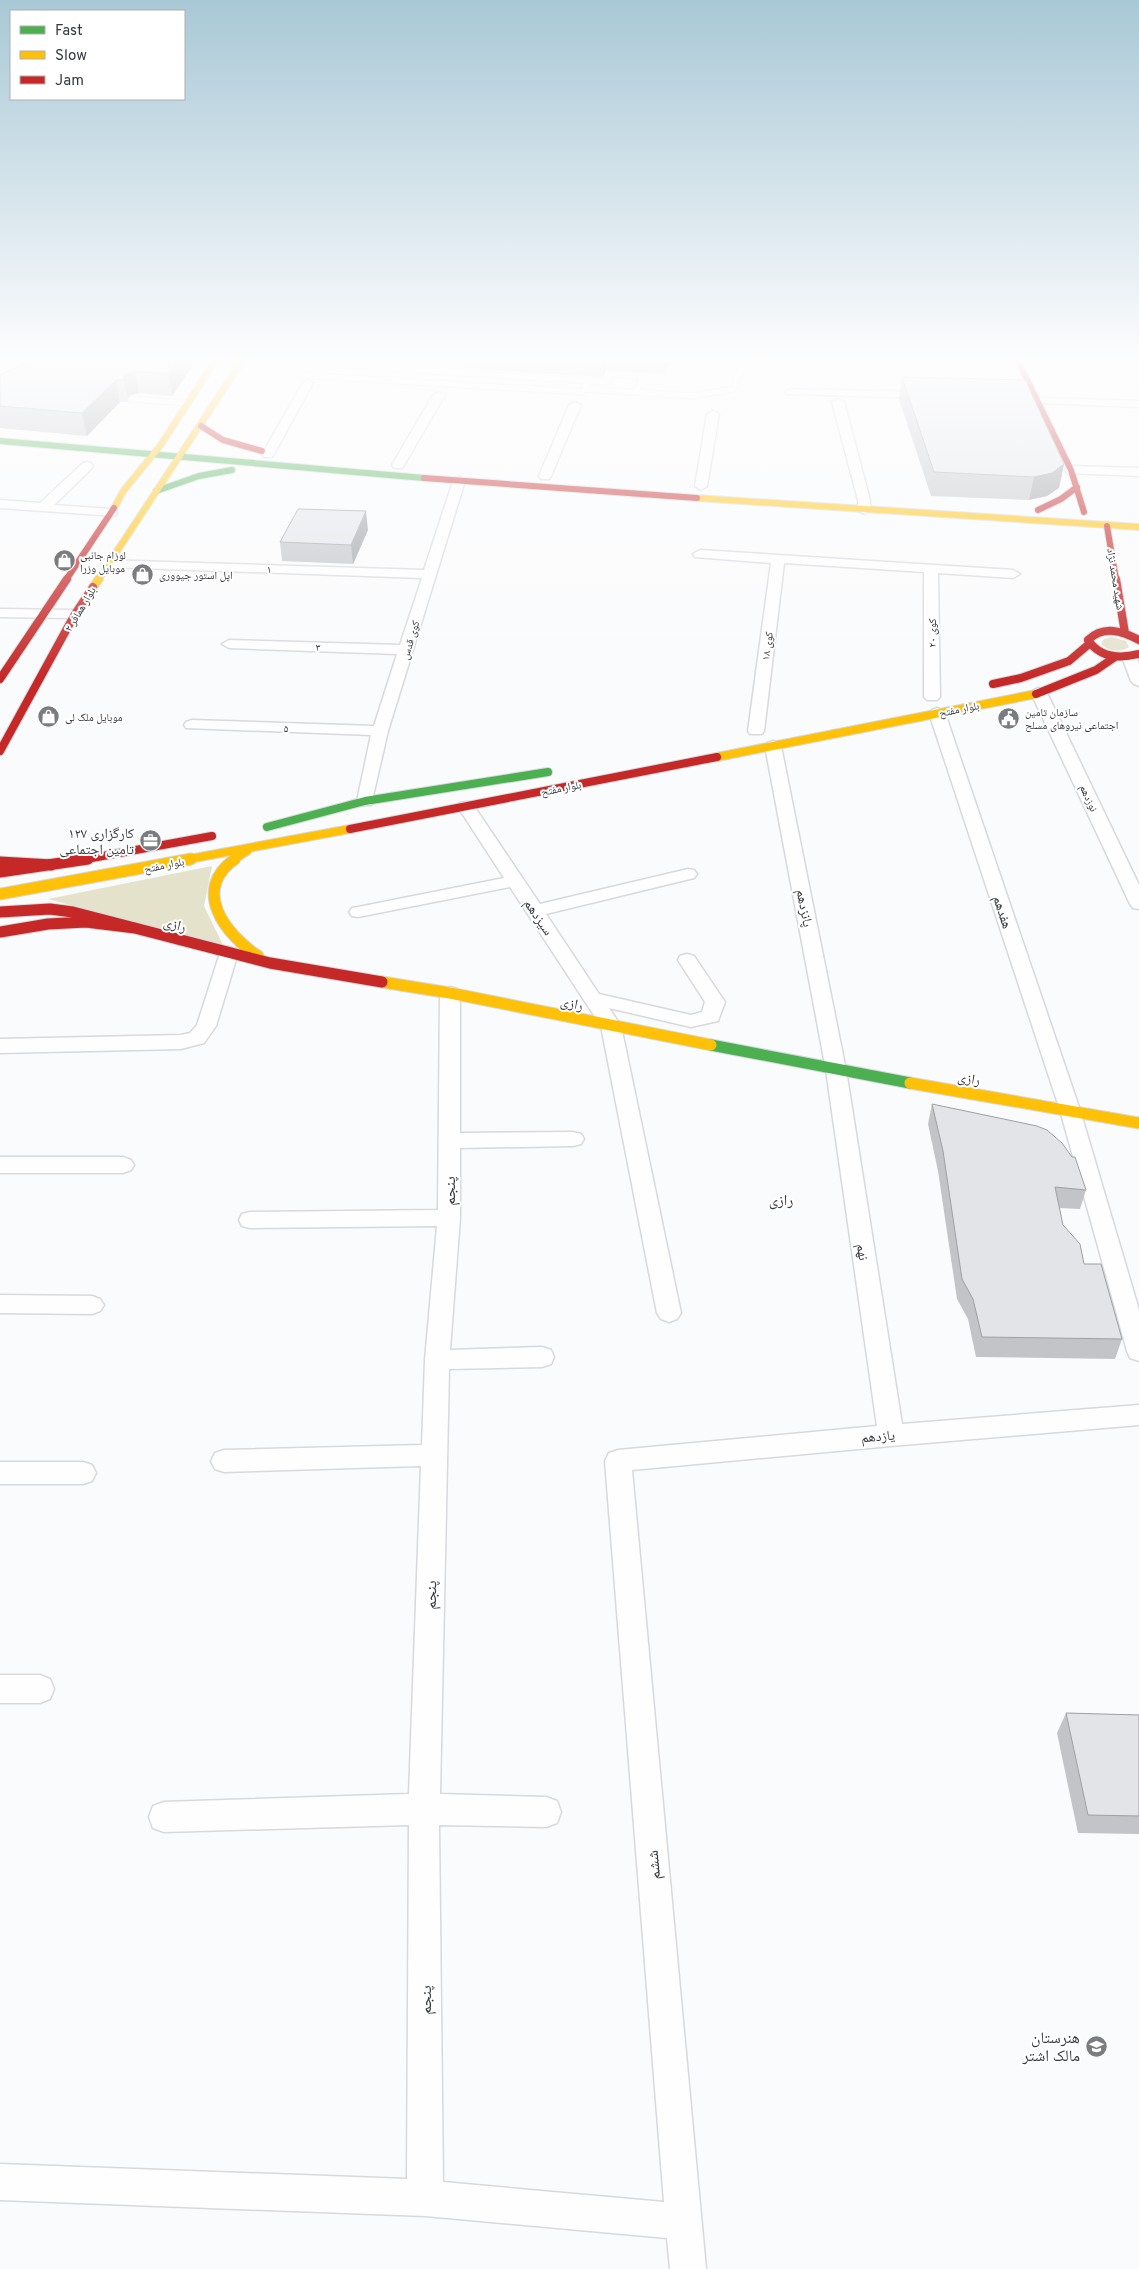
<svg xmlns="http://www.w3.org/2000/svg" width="1139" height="2269" viewBox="0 0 1139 2269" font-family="Overpass,'Noto Naskh Arabic',sans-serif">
  <rect width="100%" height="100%" fill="#fafbfc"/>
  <path fill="#e5e2cc" d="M1112 637 1126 641 1129 647C1120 653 1108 651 1101 644L1104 639Z
    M212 866 204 906 224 947 48 899Z"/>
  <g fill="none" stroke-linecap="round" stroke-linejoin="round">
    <defs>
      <path id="lane" d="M308 363 588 381 582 392 299 375Z
        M588 381 608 382 611 374 643 377 636 392
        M584 389 693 396 733 389 745 361
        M132 399 188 403"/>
      <path id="street" d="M308 380 313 383 274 454 272 457H264L262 454 303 383Z
        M791 389 928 392 934 395 928 398 787 394 785 392Z
        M439 392 445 395 404 465 402 468H394L392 465 433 395Z
        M1039 398 1139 401V407L1035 403 1033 401Z
        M838 399 844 402 870 500V510L864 514 858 510V500L832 402Z
        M575 402 581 405 551 476 549 479H541L539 476 569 405Z
        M713 411 719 414 707 486 701 490 695 486 707 414Z
        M87 462 91 463 93 466 91 469 54 505 111 509 115 510 117 513 115 516 0 508V500L40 503 83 463Z
        M1071 466 1139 468V476L1067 473 1065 470 1067 467Z
        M459 477 465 481 388 731 371 805H359L357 801 371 735 186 728 184 725 186 722 192 720 374 726 397 654 229 648 222 644 229 640 400 645 422 578 108 567 101 563 103 560 424 570 453 481Z
        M700 550 1013 570 1020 574 1013 578 938 573 940 697 937 700H927L924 697V572L784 563 764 731 762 734H750L748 731 771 563 695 557 693 554Z
        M0 609 75 610 82 614 75 618 0 617Z
        M1129 653 1134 654 1139 663V686L1134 684 1131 681 1122 657Z
        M1039 688 1044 690 1047 693 1139 885V909L1133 908 1130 904 1031 693 1034 690Z
        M937 708 942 710 945 713 1080 1110 1139 1310V1361L1130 1358 1127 1351 1060 1110 929 713 932 710Z
        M773 741 779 743 781 746 846 1070 902 1424 1139 1405V1425L891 1446 632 1470 706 2269H670L667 2238 425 2216 0 2200V2164L407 2179 409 1825 164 1832 153 1828 149 1817 153 1806 164 1802 409 1794 421 1466 224 1472 215 1469 211 1461 215 1453 224 1450 422 1445 425 1360 437 1226 250 1228 242 1226 239 1220 242 1214 250 1212 438 1210 440 993 443 989 450 987 457 989 460 993V1133L573 1132 581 1134 584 1139 581 1144 573 1146 460 1148V1218L450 1350 542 1347 551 1350 554 1357 551 1364 542 1367 449 1369 440 1794 546 1797 557 1801 561 1812 557 1823 546 1827 439 1825 443 2182 664 2202 605 1461 609 1453 618 1450 877 1426 826 1070 765 746 767 743Z
        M466 802 472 803 540 904 688 869 694 870 697 874 694 878 546 914 599 994 691 1015 702 1012 705 1002 678 960 680 956 687 954 694 956 725 1002 718 1021 691 1027 609 1008 621 1026 681 1313 677 1319 669 1322 661 1319 657 1313 601 1026 510 887 358 917 352 916 349 912 352 908 358 907 504 878 458 807 460 803Z
        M229 947 236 949 238 953 216 1026 204 1043 181 1049 0 1053V1039L181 1035 190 1033 197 1025 220 953 222 949Z
        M0 1157H123L131 1160 134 1165 131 1170 123 1173H0Z
        M0 1295 92 1296 100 1299 104 1305 100 1311 92 1314 0 1313Z
        M0 1462H83L92 1465 96 1473 92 1481 83 1484H0Z
        M0 1675H40L50 1679 54 1689 50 1699 40 1703H0Z"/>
      <path id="fast-far2" d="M0 441 424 478
        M156 491 199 476 232 470"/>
      <path id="fast-far1" d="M267 827 365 801 548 772"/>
      <path id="fast" d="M711 1045 910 1083"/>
      <path id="slow-far2" d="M697 498 1139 527
        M114 508 124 490 160 446 215 361
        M98 580 242 361"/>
      <path id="slow-far1" d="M93 587 99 579
        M717 757 1036 694
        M184 860 350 829
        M233 860 247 851"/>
      <path id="slow" d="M235 859C191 890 225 934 258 956
        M0 894 191 859
        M382 982 450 993 711 1045
        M910 1083 1139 1123"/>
      <path id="jam-far2" d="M1018 361 1071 470 1084 512
        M201 426 223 440 262 451
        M424 478 697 498
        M1038 510 1061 499 1077 487
        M1107 526 1116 580
        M66 580 114 508"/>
      <path id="jam-far1" d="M1116 579 1125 633
        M1139 640C1122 631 1104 625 1088 640 1100 658 1119 659 1139 654
        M0 679 67 579
        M993 684 1021 678 1069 661 1089 644
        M1036 694 1096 670 1115 657
        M0 751 75 614 93 587
        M350 829 717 757
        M81 860 212 836"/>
      <path id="jam" d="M0 862 52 865
        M0 872 88 859
        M0 912 50 909 73 912 270 963 382 982
        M0 932 48 924 86 922 135 928"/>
    </defs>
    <use href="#lane" stroke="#d7d9dd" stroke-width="7"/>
    <use href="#street" stroke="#d7d9dd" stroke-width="3"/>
    <use href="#fast-far2" stroke="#d7d9dd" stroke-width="8"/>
    <use href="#fast-far1" stroke="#d7d9dd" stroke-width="10"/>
    <use href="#fast" stroke="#d7d9dd" stroke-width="13"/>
    <use href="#slow-far2" stroke="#d7d9dd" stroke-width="8"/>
    <use href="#slow-far1" stroke="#d7d9dd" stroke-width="10"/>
    <use href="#slow" stroke="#d7d9dd" stroke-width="13"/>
    <use href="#jam-far2" stroke="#d7d9dd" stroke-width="8"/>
    <use href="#jam-far1" stroke="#d7d9dd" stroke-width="10"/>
    <use href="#jam" stroke="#d7d9dd" stroke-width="13"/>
    <use href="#lane" stroke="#fefeff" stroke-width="5.5"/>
    <use href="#street" fill="#fefeff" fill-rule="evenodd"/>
    <use href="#fast-far2" stroke="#4caf50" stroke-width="6"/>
    <use href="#fast-far1" stroke="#4caf50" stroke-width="8"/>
    <use href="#fast" stroke="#4caf50" stroke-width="11"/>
    <use href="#slow-far2" stroke="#ffc107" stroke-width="6"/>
    <use href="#slow-far1" stroke="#ffc107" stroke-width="8"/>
    <use href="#slow" stroke="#ffc107" stroke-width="11"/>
    <use href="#jam-far2" stroke="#c62828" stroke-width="6"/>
    <use href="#jam-far1" stroke="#c62828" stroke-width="8"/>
    <use href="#jam" stroke="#c62828" stroke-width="11"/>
  </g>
  <path fill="#c2c4c8" d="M28 361H196L172 396 139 393 130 395 128 398V402H120L87 436 0 428V375Z
    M435 361H673L671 366H668L665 374 606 370 603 377 462 368 461 362Z
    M902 377 1064 464 1059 488 1047 496 1029 500 931 496 899 399Z
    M368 530 353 564 282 561 280 542Z
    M932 1104 1086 1190 1080 1209 1059 1208 1063 1225 1122 1339 1115 1359 976 1357 968 1319 957 1299 938 1171 928 1124Z
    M1066 1713 1139 1715V1834L1078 1833 1057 1733Z"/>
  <path fill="#9ea0a2" d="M178 361H196L172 396 168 374Z
    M603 361H606V370L603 377Z
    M666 361H668V366L665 374Z
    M135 371 139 393 130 395 128 398 123 377 126 373Z
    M116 380 120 402 87 436 82 413Z
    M1064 464 1059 488 1047 496 1029 500 1034 477Z
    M366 511 368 530 353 564 351 545Z"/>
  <path fill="#e2e4e8" stroke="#9ea0a2" d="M28 361H178L168 374 135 371 126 373 123 377 124 380H116L82 413 0 406V375Z
    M902 377 1025 380 1064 464 1052 473 1034 477 934 472Z
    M298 509 366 511 351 545 280 542Z
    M932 1104 1037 1126 1047 1130 1062 1143 1072 1157H1075L1086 1190 1055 1187 1063 1225 1080 1244 1084 1264H1101L1122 1339 982 1337 973 1299 962 1279 943 1151Z
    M1066 1713 1139 1715V1816L1088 1815Z"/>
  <linearGradient id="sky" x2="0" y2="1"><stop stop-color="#a9c8d6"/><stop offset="0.53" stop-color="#fdfdfe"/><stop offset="1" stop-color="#fdfdfe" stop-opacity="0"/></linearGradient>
  <rect width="1139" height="678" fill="url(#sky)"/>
  <defs>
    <symbol id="shop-disc" viewBox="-11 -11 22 22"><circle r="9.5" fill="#7a7c80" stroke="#fff"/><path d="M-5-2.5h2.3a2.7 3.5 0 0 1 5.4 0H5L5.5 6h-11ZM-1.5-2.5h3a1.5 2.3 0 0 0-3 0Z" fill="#fff"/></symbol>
    <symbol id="civic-disc" viewBox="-11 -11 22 22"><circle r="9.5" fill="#7a7c80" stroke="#fff"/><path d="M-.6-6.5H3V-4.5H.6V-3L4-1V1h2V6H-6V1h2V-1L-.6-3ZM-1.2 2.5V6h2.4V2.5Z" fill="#fff"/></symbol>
    <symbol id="office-disc" viewBox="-11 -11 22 22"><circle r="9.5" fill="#7a7c80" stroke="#fff"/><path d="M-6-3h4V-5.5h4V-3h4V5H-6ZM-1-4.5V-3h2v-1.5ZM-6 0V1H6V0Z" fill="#fff"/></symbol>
    <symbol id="school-disc" viewBox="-11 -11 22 22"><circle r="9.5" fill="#7a7c80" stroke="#fff"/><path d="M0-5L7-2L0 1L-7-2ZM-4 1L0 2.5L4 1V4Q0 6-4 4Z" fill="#fff"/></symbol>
  </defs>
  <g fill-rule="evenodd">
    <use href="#shop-disc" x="52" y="548" width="25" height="25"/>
    <use href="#shop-disc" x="130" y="562" width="25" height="25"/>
    <use href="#shop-disc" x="36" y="704" width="25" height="25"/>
    <use href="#civic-disc" x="996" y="706" width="25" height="25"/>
    <use href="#office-disc" x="138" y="828" width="25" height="25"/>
    <use href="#school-disc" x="1084" y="2034" width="25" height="25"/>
  </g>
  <g text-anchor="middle" stroke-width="4" stroke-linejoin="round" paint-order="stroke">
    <g font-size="11" fill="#35383d" stroke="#fff" text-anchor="start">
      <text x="80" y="559">لوزام جانبی<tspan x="80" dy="13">موبایل وزرا</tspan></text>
      <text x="159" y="579">اپل استور جيووری</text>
      <text x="1025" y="716">سازمان تامین<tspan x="1025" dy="13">اجتماعی نیروهای مسلح</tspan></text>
      <text x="65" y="721">موبایل ملک لی</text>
    </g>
    <g font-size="11" fill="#35383d" stroke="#fff">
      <text transform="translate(269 569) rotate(2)" y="4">۱</text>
      <text transform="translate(1116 579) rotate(81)" y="4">شهید محمد نژاد</text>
      <text transform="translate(80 609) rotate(-59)" y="4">بلوار همافر ۲</text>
      <text transform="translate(932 633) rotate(-90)" y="4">کوی ۲۰</text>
      <text transform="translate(410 640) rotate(-73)" y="4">کوی قدس</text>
      <text transform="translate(767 646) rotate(-82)" y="4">کوی ۱۸</text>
      <text transform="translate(318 647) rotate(2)" y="4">۳</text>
      <text transform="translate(959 709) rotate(-11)" y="4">بلوار مفتح</text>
      <text transform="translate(286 728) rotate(2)" y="4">۵</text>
      <text transform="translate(561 788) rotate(-11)" y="4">بلوار مفتح</text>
      <text transform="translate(1089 798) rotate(65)" y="4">نوزدهم</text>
      <text transform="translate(164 865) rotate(-11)" y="4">بلوار مفتح</text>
    </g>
    <g font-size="14" fill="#35383d" stroke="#fff" text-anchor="end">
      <text x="134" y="838">کارگزاری ۱۲۷<tspan x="134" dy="16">تامین اجتماعی</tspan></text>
    </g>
    <g font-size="14" fill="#35383d" stroke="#fff">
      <text transform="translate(805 908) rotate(79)" y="5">پانزدهم</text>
      <text transform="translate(1003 912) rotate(72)" y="5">هفدهم</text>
      <text transform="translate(539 917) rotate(56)" y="5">سیزدهم</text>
      <text transform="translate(175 924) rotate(15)" y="5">رازی</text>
      <text transform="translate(572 1003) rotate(12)" y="5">رازی</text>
      <text transform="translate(969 1078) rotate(10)" y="5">رازی</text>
      <text transform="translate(863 1252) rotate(81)" y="5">نهم</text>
      <text transform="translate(878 1436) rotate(-5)" y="5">یازدهم</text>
    </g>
    <g font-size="15" fill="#35383d" stroke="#fff">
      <text x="781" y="1205">رازی</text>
    </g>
    <g font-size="16" fill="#35383d" stroke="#fff">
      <text transform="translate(449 1191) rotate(-90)" y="6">پنجم</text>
      <text transform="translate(430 1595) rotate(-89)" y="6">پنجم</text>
      <text transform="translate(653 1865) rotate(-95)" y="6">ششم</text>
      <text transform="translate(425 2000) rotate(-90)" y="6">پنجم</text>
    </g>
    <g font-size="16" fill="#35383d" stroke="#fff" text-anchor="end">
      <text x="1080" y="2043">هنرستان<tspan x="1080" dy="18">مالک اشتر</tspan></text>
    </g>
  </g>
  <rect x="10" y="10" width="175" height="90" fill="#ffffff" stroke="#aeafb1"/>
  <rect x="20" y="26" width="25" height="8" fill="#4caf50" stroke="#aeafb1"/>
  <text x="55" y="35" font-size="15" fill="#35383d">Fast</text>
  <rect x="20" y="51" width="25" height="8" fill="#ffc107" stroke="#aeafb1"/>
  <text x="55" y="60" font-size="15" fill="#35383d">Slow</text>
  <rect x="20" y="76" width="25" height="8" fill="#c62828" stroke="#aeafb1"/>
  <text x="55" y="85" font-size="15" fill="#35383d">Jam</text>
</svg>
